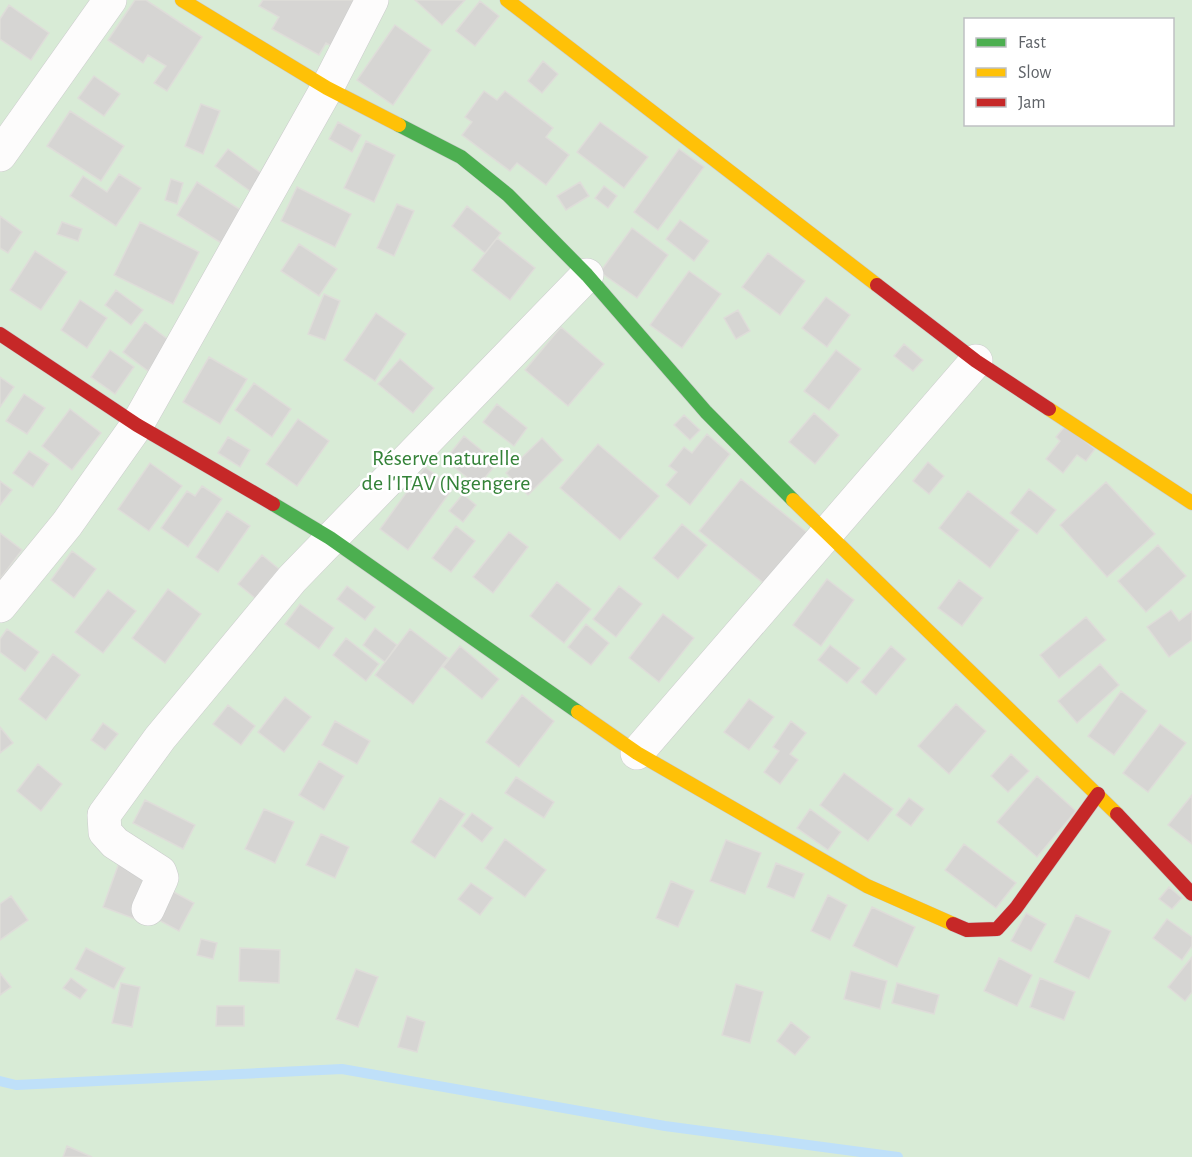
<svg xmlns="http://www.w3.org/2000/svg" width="1192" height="1157" viewBox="0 0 1192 1157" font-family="'Alegreya Sans',sans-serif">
  <rect width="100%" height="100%" fill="#efeeea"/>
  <path fill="#d8ebd6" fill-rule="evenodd" d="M0 0H1192V1157H0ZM966 20H1172V124H966Z"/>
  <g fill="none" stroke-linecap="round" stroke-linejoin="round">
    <path stroke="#bfe0f9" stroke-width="10" d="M0 1081 16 1085 342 1069 665 1126 898 1157"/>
  </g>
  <path fill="#d6d5d3" stroke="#deddd9" stroke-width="1.5" d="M135 0H146L202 37 167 91 154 83 166 66 148 55 143 63 108 40Z
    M263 0H359L335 48 326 43 319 55 272 29 279 17 259 6Z
    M415 0H465L442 25Z
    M480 1 499 16 475 46 456 31Z
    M9 5 49 33 31 60 0 39V19Z
    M395 25 431 50 393 105 357 80Z
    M543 61 558 74 542 93 528 81Z
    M94 76 120 94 104 116 78 98Z
    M484 91 497 100 505 91 553 128 546 137 569 155 546 185 517 163 510 171 462 135 472 122 465 117Z
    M201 104 220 111 203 154 185 146Z
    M70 111 124 146 101 181 47 146Z
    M338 122 361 135 352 152 329 139Z
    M600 122 648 157 624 188 577 152Z
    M366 141 395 155 374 202 344 188Z
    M228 149 262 174 250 191 215 166Z
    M679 149 704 167 658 230 634 212Z
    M119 174 141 188 116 226 70 196 83 176 107 192Z
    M171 179 183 183 177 204 165 200Z
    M197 182 247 214 226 246 177 215Z
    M580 182 589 196 566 210 557 196Z
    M604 186 617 196 608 208 595 198Z
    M297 187 351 214 335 247 281 221Z
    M397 204 414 211 394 256 377 248Z
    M467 206 501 233 485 253 452 226Z
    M0 216 22 232 8 253 0 248Z
    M680 220 709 241 694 261 666 239Z
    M62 222 82 229 78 241 57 234Z
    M140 222 199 252 173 304 114 275Z
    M632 228 668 255 637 298 600 272Z
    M497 238 535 268 510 300 472 270Z
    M299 244 337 269 319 296 281 271Z
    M35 251 67 272 41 310 10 290Z
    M768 253 805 281 780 315 742 287Z
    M689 271 721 294 682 348 650 325Z
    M116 290 143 310 131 325 105 305Z
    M324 294 340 301 325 340 308 334Z
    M826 297 850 315 827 347 802 328Z
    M80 300 107 318 87 348 61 330Z
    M738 310 750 331 736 339 724 318Z
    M376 313 406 334 375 381 344 360Z
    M145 322 170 341 148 371 123 352Z
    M561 327 604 364 568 406 525 370Z
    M904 344 923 360 913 371 894 356Z
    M110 350 134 367 115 394 91 377Z
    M836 350 861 369 829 410 804 391Z
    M209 357 247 379 220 424 183 402Z
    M400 359 434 388 413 413 378 384Z
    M0 377 14 387 0 407Z
    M254 383 291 409 272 437 235 410Z
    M24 394 45 408 27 434 6 421Z
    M497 404 527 428 514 446 483 422Z
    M70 409 101 433 72 470 42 446Z
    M814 413 839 435 815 464 789 442Z
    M684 415 700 430 690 440 674 425Z
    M298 419 329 441 297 486 266 464Z
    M1065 426 1095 449 1086 461 1077 455 1063 473 1046 459 1060 441 1056 437Z
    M707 434 730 454 690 505 666 485 677 472 669 466 684 447 692 453Z
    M464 436 497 463 478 486 445 460Z
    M228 437 250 450 240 467 218 453Z
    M542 438 563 460 528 495 506 473Z
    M598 444 659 496 620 540 560 488Z
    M29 451 49 464 33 487 13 473Z
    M928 462 944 476 929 494 913 481Z
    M150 463 182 486 149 531 118 509Z
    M425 467 453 488 408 550 380 529Z
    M741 479 809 534 767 586 699 531Z
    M0 481 12 490 0 505Z
    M1106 482 1155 534 1107 577 1060 525Z
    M202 486 222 499 188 547 161 528 187 491 195 496Z
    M1029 489 1056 510 1037 534 1010 513Z
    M968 491 1019 530 990 568 939 528Z
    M463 494 476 505 463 522 449 511Z
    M227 511 250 526 218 572 196 557Z
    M682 524 707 545 678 579 653 558Z
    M456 526 475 541 451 572 432 558Z
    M509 532 528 547 493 593 473 577Z
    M0 533 22 550 0 579Z
    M1158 545 1186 576 1146 612 1118 581Z
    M72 551 96 569 74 598 51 580Z
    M262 555 279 569 255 598 238 584Z
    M827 579 854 600 821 646 793 625Z
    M959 580 983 598 962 626 938 608Z
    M557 582 591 609 564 643 530 616Z
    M347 586 375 607 365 620 337 599Z
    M619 586 642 604 616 637 593 619Z
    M168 589 201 614 165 663 132 638Z
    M108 590 136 611 103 653 75 632Z
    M300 604 334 628 319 649 285 624Z
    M1171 610 1179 621 1192 611V640L1169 657 1147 627Z
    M663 614 694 638 659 682 629 658Z
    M1086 617 1106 640 1059 678 1040 655Z
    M586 624 609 643 591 665 568 647Z
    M375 628 397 645 385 662 363 645Z
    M7 629 39 652 25 671 0 652V639Z
    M410 629 448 658 413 704 375 675Z
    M346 638 379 664 366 681 333 655Z
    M830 645 860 668 847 683 818 660Z
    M460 646 499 679 482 699 443 667Z
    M891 646 906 659 876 695 861 682Z
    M53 654 80 675 46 720 19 699Z
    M1100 664 1119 685 1077 723 1058 701Z
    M1121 691 1147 711 1114 755 1088 736Z
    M522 695 554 721 519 767 486 742Z
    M285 697 311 717 284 752 258 732Z
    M749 699 774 717 749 750 724 732Z
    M956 704 986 731 949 774 918 746Z
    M228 705 255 726 241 745 213 724Z
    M335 721 370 741 357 764 322 745Z
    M791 721 806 733 790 754 798 760 780 784 764 772 779 751 773 747Z
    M103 723 118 734 105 750 91 740Z
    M1160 724 1186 743 1148 792 1123 773Z
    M0 727 13 743 0 753Z
    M1011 754 1029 771 1008 792 991 776Z
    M319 761 344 776 324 810 299 795Z
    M38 764 62 784 41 811 17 791Z
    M844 773 893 809 868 841 820 805Z
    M1037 776 1076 811 1037 857 997 822Z
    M516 777 554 802 544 818 505 793Z
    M1192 795V844L1168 825Z
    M440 798 465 814 435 858 411 842Z
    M909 798 924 809 911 826 896 815Z
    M145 800 195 825 183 849 133 823Z
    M264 809 294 822 275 863 245 849Z
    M810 809 841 832 828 850 797 828Z
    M472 813 493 828 482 842 462 826Z
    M321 834 349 847 335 878 306 865Z
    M505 839 546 870 525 897 485 868Z
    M726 840 761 853 745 894 710 881Z
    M964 844 1016 883 996 908 945 870Z
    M119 863 154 876 138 920 103 907Z
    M776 863 804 874 794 898 767 887Z
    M671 881 694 891 678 927 656 918Z
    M471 883 493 898 480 915 458 899Z
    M1169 887 1182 898 1172 909 1159 899Z
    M170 890 194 903 179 931 155 918Z
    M828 895 847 905 830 940 811 931Z
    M11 896 28 920 0 940V904Z
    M872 907 915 927 897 967 853 946Z
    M1026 913 1046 924 1031 951 1011 941Z
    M1076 915 1111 931 1089 979 1054 962Z
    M1167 919 1192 937V946L1182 960 1153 938Z
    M201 939 217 943 213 959 197 955Z
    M86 948 125 968 114 989 75 969Z
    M240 948 280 950 279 983 239 981Z
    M1192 957V992L1185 1001 1168 987Z
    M999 958 1032 975 1017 1006 984 991Z
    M356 969 378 977 358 1027 336 1019Z
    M851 971 887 981 880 1009 844 999Z
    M0 973 11 987 0 995Z
    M71 978 87 990 80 999 63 988Z
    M1040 978 1075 992 1064 1020 1030 1007Z
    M121 983 140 987 132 1027 112 1023Z
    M897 983 939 995 934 1014 892 1003Z
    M736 984 763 992 750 1043 722 1035Z
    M217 1006H244V1026H216Z
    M407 1016 425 1022 417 1052 398 1047Z
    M791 1022 810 1037 795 1055 777 1041Z
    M67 1146 92 1157H63Z"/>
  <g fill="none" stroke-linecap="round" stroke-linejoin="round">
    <defs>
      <path id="street" d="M0 155 110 0
        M0 606 67 524 137 425 327 88 372 0
        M637 753 976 361
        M148 909 162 878 160 872 115 843 105 832 104 815 160 738 292 579 587 275"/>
      <path id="fast" d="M399 125 461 157 508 195 587 275 706 412 793 500
        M273 504 330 538 578 712"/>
      <path id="slow" d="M182 0 327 88 399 125
        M507 0 877 285
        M1049 409 1192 503
        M793 500 1117 814
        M578 712 637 753 867 886 953 924"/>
      <path id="jam" d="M877 285 976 361 1049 409
        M0 334 137 425 273 504
        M1117 814 1192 894
        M953 924 967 930 997 929 1016 908 1098 794"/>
    </defs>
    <use href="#street" stroke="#cbcccc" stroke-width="34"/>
    <use href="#fast" stroke="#cacacb" stroke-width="15"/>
    <use href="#slow" stroke="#cacacb" stroke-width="15"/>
    <use href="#jam" stroke="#cacacb" stroke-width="15"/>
    <use href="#street" stroke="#fdfcfc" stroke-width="33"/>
    <use href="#fast" stroke="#4caf50" stroke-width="14"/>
    <use href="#slow" stroke="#ffc107" stroke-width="14"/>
    <use href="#jam" stroke="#c62828" stroke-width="14"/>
  </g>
  <g text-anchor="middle" stroke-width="5" stroke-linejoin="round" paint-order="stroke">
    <g font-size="22" fill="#348238" stroke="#fff">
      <text x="446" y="465">Réserve naturelle<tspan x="446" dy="25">de l'ITAV (Ngengere</tspan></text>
    </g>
  </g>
  <rect x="964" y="18" width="210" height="108" fill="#ffffff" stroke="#bfc1c3" stroke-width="1.5"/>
  <rect x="976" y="38" width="30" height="9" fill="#4caf50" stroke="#bfc1c3" stroke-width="1.5"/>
  <text x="1018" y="48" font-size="18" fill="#5f6368">Fast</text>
  <rect x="976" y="68" width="30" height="9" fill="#ffc107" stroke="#bfc1c3" stroke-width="1.5"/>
  <text x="1018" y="78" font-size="18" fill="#5f6368">Slow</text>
  <rect x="976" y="98" width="30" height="9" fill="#c62828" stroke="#bfc1c3" stroke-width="1.5"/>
  <text x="1018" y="108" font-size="18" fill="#5f6368">Jam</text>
</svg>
